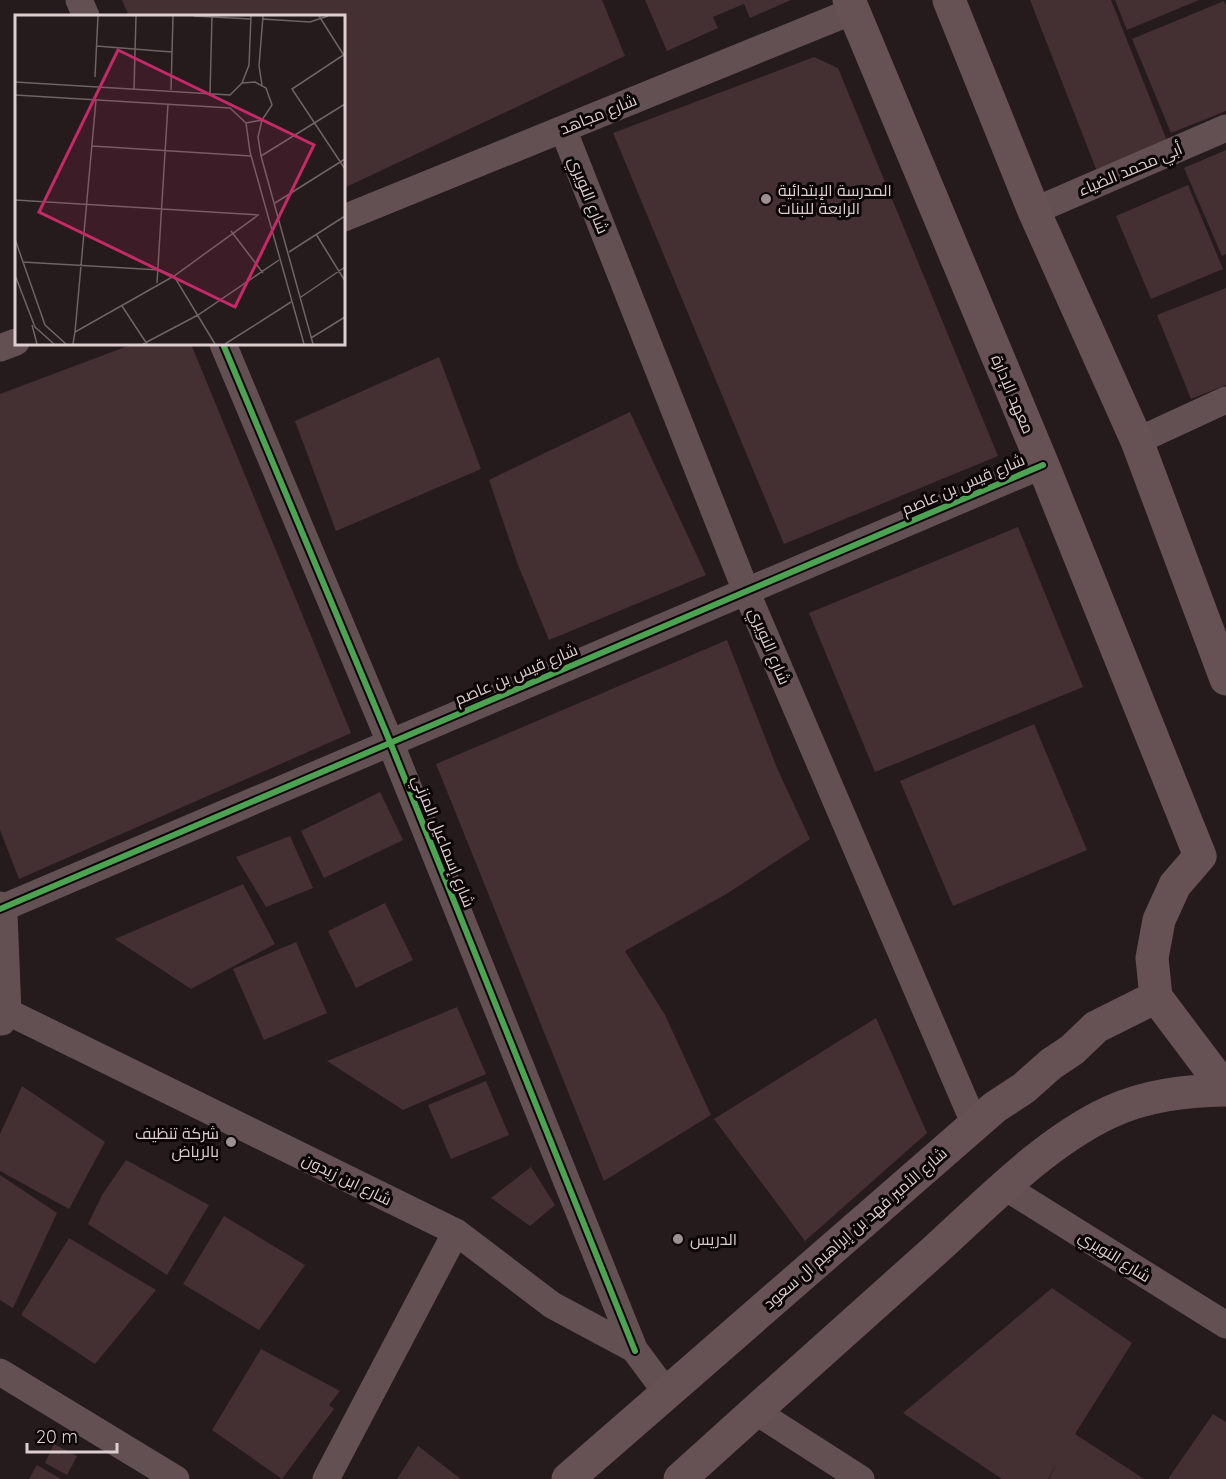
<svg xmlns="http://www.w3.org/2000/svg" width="1226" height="1479" viewBox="0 0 1226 1479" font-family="Quicksand,Cairo,sans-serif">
  <rect width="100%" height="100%" fill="#251b1c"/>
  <path fill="#442f33" d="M122 0H602L625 56 344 188V16H129Z
    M645 0H791L750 18 744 4 713 17 718 28 667 51Z
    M1030 0H1111L1169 146 1098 174Z
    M1115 0H1199L1127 30Z
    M1224 1 1226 6V111L1171 133 1132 39Z
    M814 57 838 68 998 456 784 544 613 133Z
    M1226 150V254L1222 256 1184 168Z
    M1188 185 1223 269 1151 299 1116 216Z
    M1226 288V385L1191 399 1157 315Z
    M133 344H191L351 733 19 879 0 830V394Z
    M439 357 481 469 336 531 295 421Z
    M630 412 706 575 549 640 518 565 489 480Z
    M1018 527 1083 687 875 772 809 613Z
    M727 640 777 768 810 839 728 893 625 951 665 1015 711 1115 604 1181 436 764Z
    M1034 724 1087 850 953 906 900 781Z
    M380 792 403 840 324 878 301 831Z
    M290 836 313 888 266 907 236 857Z
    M243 884 275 944 191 989 115 939Z
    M385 903 413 960 356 988 328 931Z
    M296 942 327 1013 264 1040 233 969Z
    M457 1007 486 1074 403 1110 327 1061Z
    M876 1018 927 1133 805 1241 714 1119Z
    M486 1081 509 1135 451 1159 428 1105Z
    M22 1086 105 1142 69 1209 0 1171V1134Z
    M126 1160 209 1205 167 1275 88 1224 102 1195Z
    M531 1167 555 1205 530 1226 491 1198Z
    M0 1175 57 1213 13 1308 0 1300Z
    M224 1216 305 1265 259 1330 183 1284Z
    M69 1238 156 1290 95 1364 21 1315Z
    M1052 1288 1132 1343 1075 1434 1144 1479H1049L1057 1463 1048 1479H1002L903 1413Z
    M261 1349 340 1391 329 1405 334 1409 282 1479 212 1430Z
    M1213 1414 1226 1422V1479H1168Z
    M54 1444 77 1456 67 1475 45 1463Z
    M418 1446 461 1479H397Z
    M37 1465 61 1479H29Z"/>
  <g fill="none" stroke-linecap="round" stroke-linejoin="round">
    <path stroke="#635052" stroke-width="27" d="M79 0 86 16
      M563 129 746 591 975 1125
      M1034 211 1226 128
      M344 218 853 11
      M223 344 390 742 635 1351
      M0 348 16 342
      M1137 441 1226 400
      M0 905 4 914 8 1012 2 1022
      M0 909 1043 465
      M0 1005 8 1012 456 1232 552 1305 634 1349 666 1392
      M1005 1187 1226 1325
      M0 1372 176 1479
      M755 1411 861 1479
      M326 1479 456 1232"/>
    <path stroke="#665254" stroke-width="33" d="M849 0 1043 465 1200 856 1175 885 1159 920 1152 958 1156 997 1226 1090
      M949 0 1034 211 1137 441 1226 679
      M568 1479 995 1107 1024 1088 1051 1064 1072 1050 1096 1027 1156 997
      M680 1479C764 1403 849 1327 933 1252 986 1204 1045 1142 1110 1112 1147 1095 1185 1091 1225 1090"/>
    <defs>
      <path id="cycleway" d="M223 344 390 742 635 1351
        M0 909 1043 465"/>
    </defs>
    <use href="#cycleway" stroke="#0c0506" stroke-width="10"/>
    <use href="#cycleway" stroke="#4ca352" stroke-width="6"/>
  </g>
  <g fill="#9d9091" stroke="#0c0506" stroke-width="2">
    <circle cx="766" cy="199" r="6"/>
    <circle cx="231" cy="1142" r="6"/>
    <circle cx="678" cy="1239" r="6"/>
  </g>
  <g text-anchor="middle" stroke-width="6" stroke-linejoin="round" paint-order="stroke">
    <g font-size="16" fill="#ddcfd0" stroke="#0c0506">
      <text transform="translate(598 114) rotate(-22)" y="6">شارع مجاهد</text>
      <text transform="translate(1130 169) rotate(-23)" y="6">أبي محمد الضياء</text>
      <text transform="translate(589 195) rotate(68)" y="6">شارع النويري</text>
      <text transform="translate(1013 394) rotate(67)" y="6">معهد الإدارة</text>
      <text transform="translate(963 484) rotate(-23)" y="6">شارع قيس بن عاصم</text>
      <text transform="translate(770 646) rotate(67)" y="6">شارع النويري</text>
      <text transform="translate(516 674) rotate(-23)" y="6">شارع قيس بن عاصم</text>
      <text transform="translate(444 841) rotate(68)" y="6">شارع إسماعيل المزني</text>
      <text transform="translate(347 1179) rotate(26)" y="6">شارع ابن زيدون</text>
      <text transform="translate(855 1228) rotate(-41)" y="6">شارع الأمير فهد بن إبراهيم ال سعود</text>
      <text transform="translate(1115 1256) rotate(32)" y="6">شارع النويري</text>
    </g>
    <g font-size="16" fill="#ddcfd0" stroke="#0c0506" text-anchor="start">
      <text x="778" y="196">المدرسة الإبتدائية<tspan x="778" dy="18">الرابعة للبنات</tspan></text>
      <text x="219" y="1139" text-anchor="end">شركة تنظيف<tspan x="219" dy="18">بالرياض</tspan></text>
      <text x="690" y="1245">الدريس</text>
    </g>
  </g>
  <g transform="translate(15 15)">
    <rect width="330" height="330" fill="#251b1c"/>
    <path fill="none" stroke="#6f6364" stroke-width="1.5" d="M179 1 236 4M304 1 330 42M247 4 295 7 313 1M81 31 157 37M330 39 277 74 330 154M80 62 83 1M0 67 215 80 227 68 240 67 251 73 257 90 247 105 231 108 215 93 0 80M227 68 234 50 236 1M247 70 244 51 248 1M119 74 121 1M156 75 158 1M195 79 197 1M247 105 243 122 246 141 298 329M231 108 235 137 289 329M77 131 236 141M246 141 330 89M0 185 244 200M260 188 330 144M216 216 248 258M301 219 330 266M0 224 30 310 51 329M274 237 330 201M7 247 145 255 159 261 200 329M0 260 20 312 39 329M142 268 153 89M286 282 330 252M107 291 132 329M17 310 22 329M60 317 81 85M296 323 330 302M58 329 60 317 159 261 242 201M128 329 183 300 264 245M210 329 276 287"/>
    <path fill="#c52a67" fill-opacity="0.15" stroke="#c52a67" stroke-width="3" d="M103 35 299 130 220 292 24 197Z"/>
    <rect width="330" height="330" fill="none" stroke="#ddcfd0" stroke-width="3"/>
  </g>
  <path d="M27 1443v9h90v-9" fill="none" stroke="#ddcfd0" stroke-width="3"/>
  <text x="36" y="1443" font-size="18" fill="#ddcfd0" stroke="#0c0506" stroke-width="4.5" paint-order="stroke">20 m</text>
</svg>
